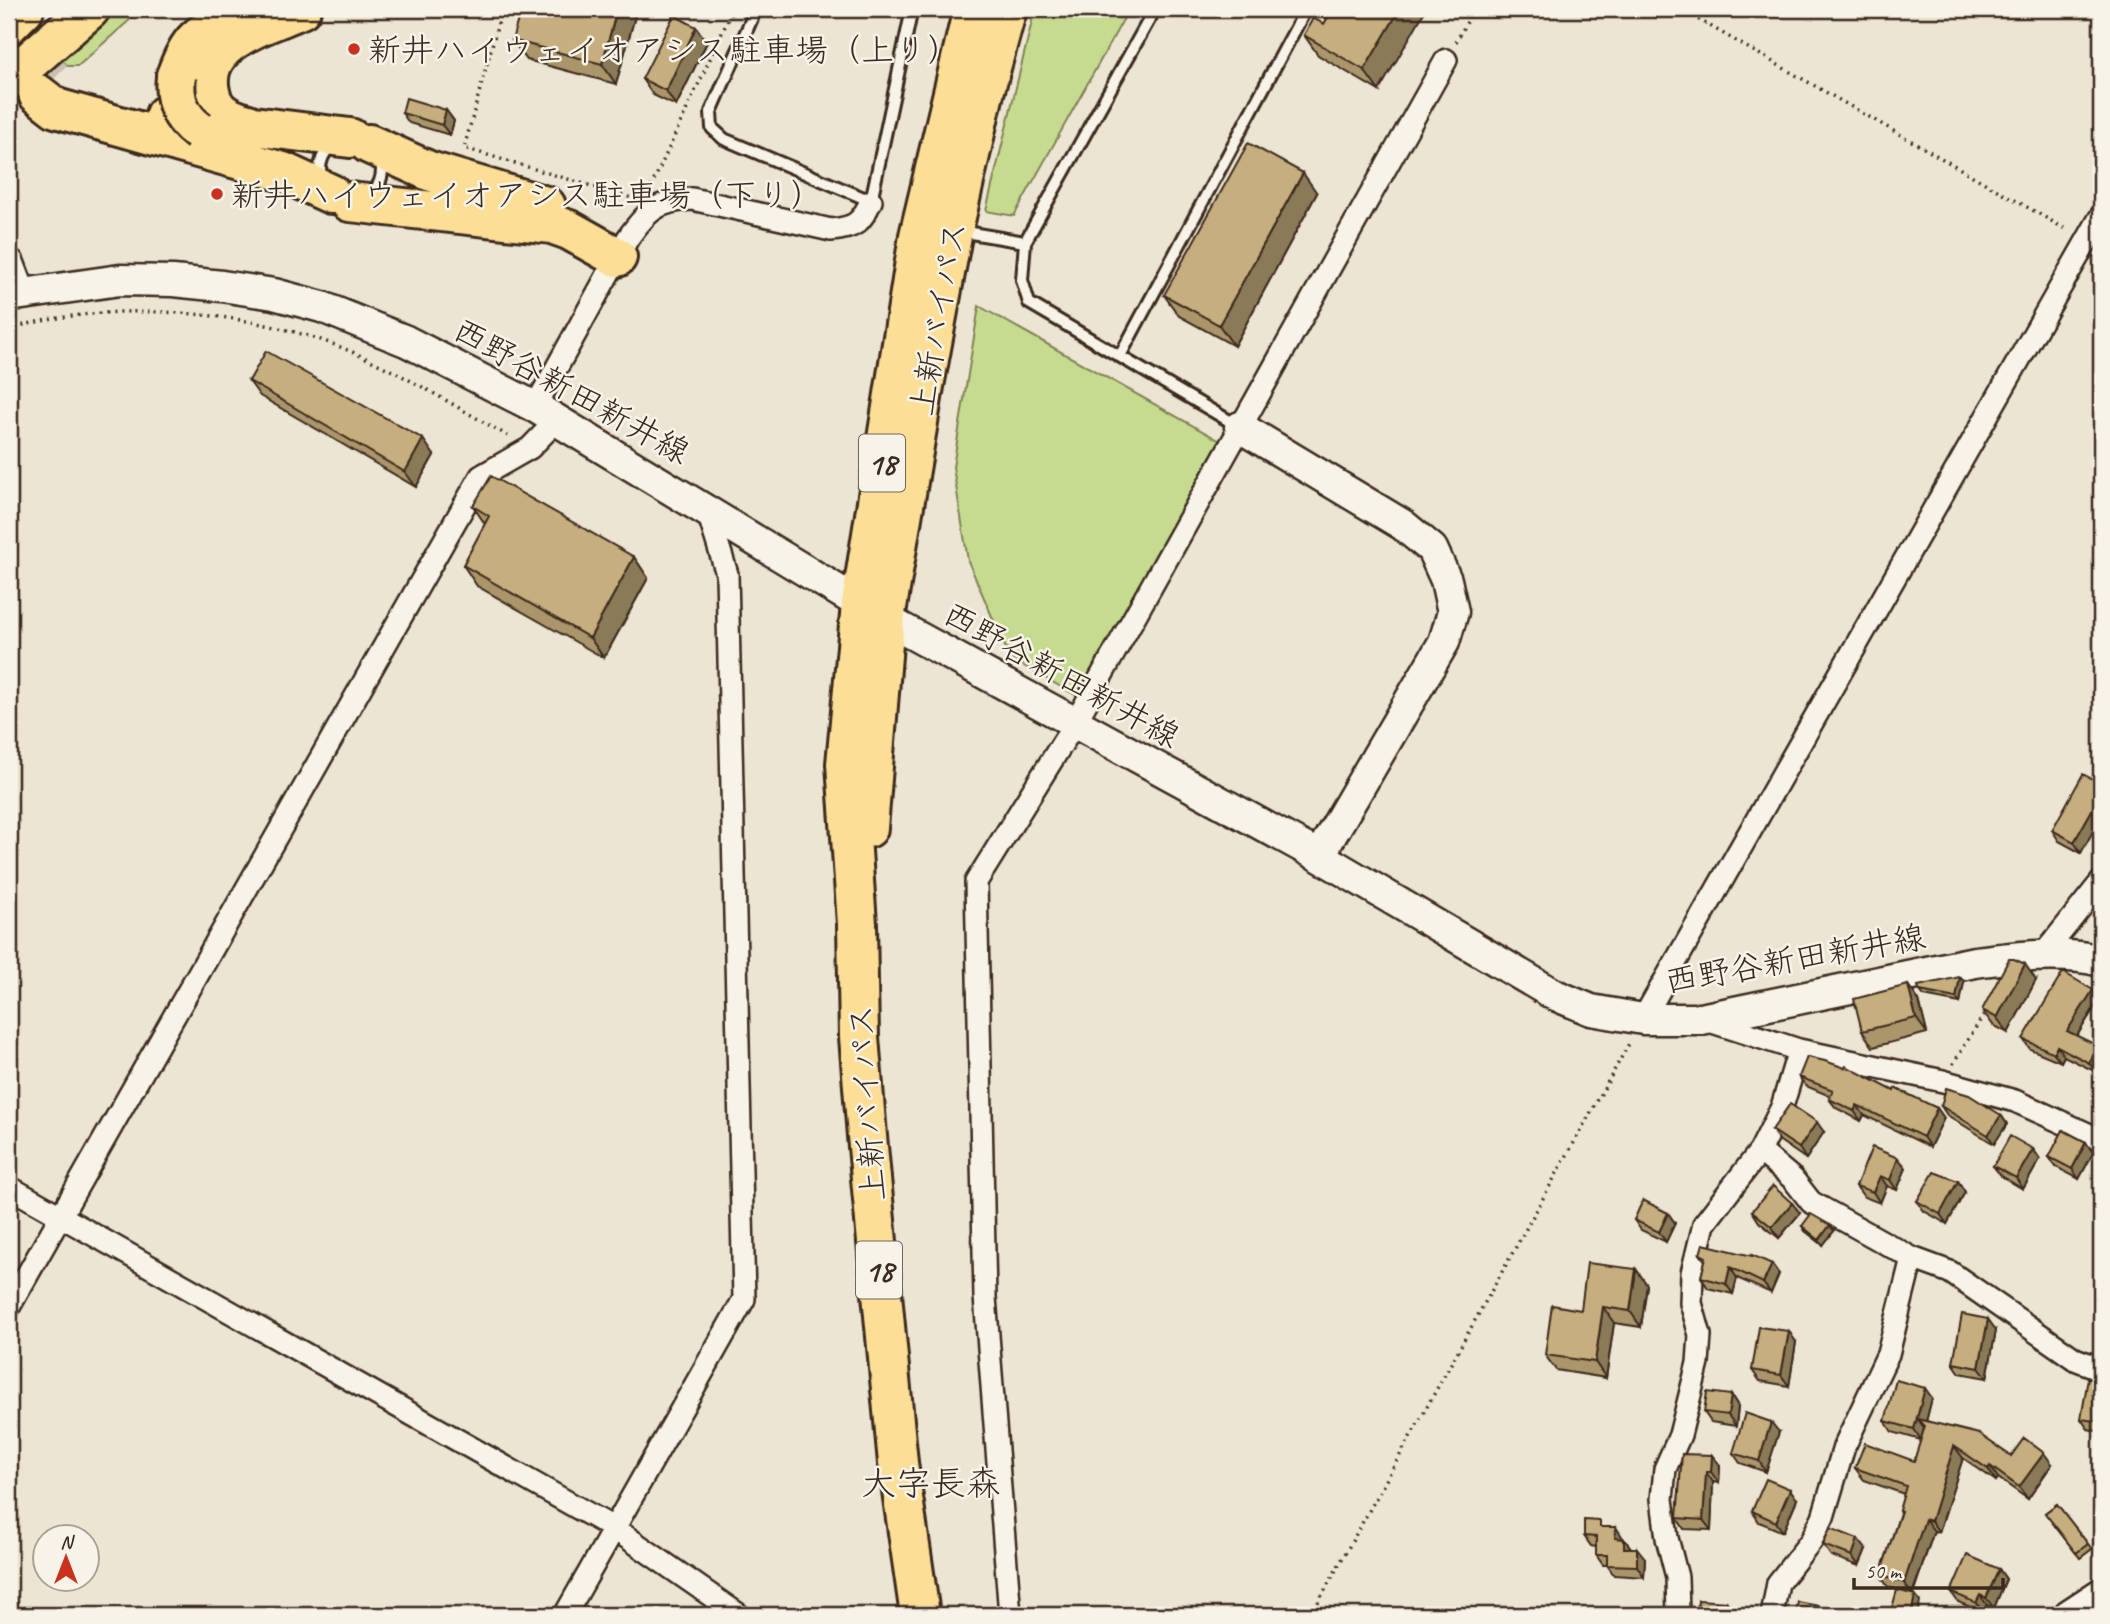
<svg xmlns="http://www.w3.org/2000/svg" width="2110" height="1624" viewBox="0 0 2110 1624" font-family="Caveat,'Klee One',sans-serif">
  <rect width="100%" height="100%" fill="#ede5d3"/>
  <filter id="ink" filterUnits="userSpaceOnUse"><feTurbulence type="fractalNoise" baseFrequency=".0143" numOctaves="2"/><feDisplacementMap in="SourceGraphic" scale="14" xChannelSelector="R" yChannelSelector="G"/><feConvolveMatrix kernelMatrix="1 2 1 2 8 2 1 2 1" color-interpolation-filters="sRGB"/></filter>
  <g filter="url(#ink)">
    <path fill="#c6db90" stroke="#808257" stroke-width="2" d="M107 9H142L78 66H68L54 53Z
      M1035 9H1129L1014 216 986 211Z
      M979 306 1220 441 1077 696 1010 658 968 561 953 467Z"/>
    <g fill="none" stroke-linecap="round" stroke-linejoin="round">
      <path stroke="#c9c0af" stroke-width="38" stroke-dasharray="38 19" stroke-linecap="butt" d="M9 34 54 79"/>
      <defs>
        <path id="lane" d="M756 9 711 112 712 128 724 139 871 201 912 9
          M1155 9 1025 242 1022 280 1029 303 1238 426
          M320 170a31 31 0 1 1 62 0a31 31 0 1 1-62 0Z
          M959 231 1025 242
          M1120 356 1306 9"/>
        <path id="street" d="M535 407 628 238C647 211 657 201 692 199L831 230C855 228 861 223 871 201
          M2042 956 2101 882
          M1643 1019 2101 216
          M1703 1019 1799 1050 1943 1081 2015 1101 2101 1140
          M1760 1151 1793 1179 1811 1202 1912 1258 1950 1272 2075 1359 2101 1369
          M9 1187 615 1529 739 1615
          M9 1307 481 476 530 448 557 420
          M565 1615 744 1299 727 574 707 509
          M1010 1615 985 1297 976 882 1075 723 1446 60
          M1678 1615 1677 1577 1667 1538 1662 1499 1665 1469 1680 1435 1698 1363 1700 1335 1691 1303 1692 1273 1704 1224 1760 1151 1782 1107 1799 1050
          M1772 1615 1778 1583 1811 1541 1823 1517 1844 1447 1888 1354 1912 1258"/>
        <path id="secondary" d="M9 264 20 293
          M9 296 120 280 173 281 222 286 274 294 322 307 406 341 535 407 885 619 1319 856 1555 995 1591 1010 1643 1019H1701L1975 962C2014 957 2063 951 2101 961
          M1240 427 1403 525 1432 549 1446 580 1453 612 1444 642 1319 856
          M2069 1615 2101 1594"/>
        <path id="highway" d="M9 24 24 9
          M176 76C190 38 198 33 235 17
          M9 79 90 9
          M38 94 56 108 283 172 331 194
          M165 115 350 138
          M248 124C230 119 214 113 210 92 199 41 265 25 301 9
          M369 144 429 171 546 206
          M350 202 552 224 569 230 617 257
          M868 828 885 619 924 386 953 230 984 93 1007 9
          M920 1615 898 1463 867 1136 859 1037 857 924 846 764 861 604 919 236 973 9"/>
      </defs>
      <use href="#lane" stroke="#3b2a1e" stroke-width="16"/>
      <use href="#street" stroke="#3b2a1e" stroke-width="26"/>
      <use href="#secondary" stroke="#3b2a1e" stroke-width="35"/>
      <use href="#highway" stroke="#3b2a1e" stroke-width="44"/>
      <path stroke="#3b2a1e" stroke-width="3.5" stroke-dasharray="2 5" stroke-linecap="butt" d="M502 9 464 148 635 199
        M1680 9 2069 231
        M1456 42 1474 9
        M651 187 733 9
        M9 329C113 299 250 309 350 351 406 375 458 408 510 437
        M1953 1064 1986 1011
        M1311 1615 1630 1042"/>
      <use href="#lane" stroke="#f7f3e8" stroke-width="10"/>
      <use href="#street" stroke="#f7f3e8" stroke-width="21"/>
      <use href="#secondary" stroke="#f7f3e8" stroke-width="30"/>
      <use href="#highway" stroke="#fdde96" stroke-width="38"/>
      <defs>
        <path id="highway-bridge" d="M176 76C173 100 180 117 199 131"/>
      </defs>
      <use href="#highway-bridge" stroke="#3b2a1e" stroke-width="44" stroke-linecap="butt"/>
      <use href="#highway-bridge" stroke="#fdde96" stroke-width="38"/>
    </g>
    <path fill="#ab966c" stroke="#3b2a1e" stroke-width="2" d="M637 9 616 84 527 60 512 40Z
      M1333 9 1379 91 1318 55 1304 35 1324 24Z
      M707 42 676 106 653 95 642 79Z
      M446 110 454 121 450 135 409 123 402 113Z
      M1317 193 1234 346 1179 316 1164 295Z
      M249 381 434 455 416 487 260 396Z
      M473 506 634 557 648 578 604 658 477 586 463 565 485 524Z
      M2101 784 2081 853 2059 841 2052 830Z
      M1960 977 1964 982 1960 1003 1924 996 1920 991Z
      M2036 980 2008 1033 1993 1025 1982 1010Z
      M1908 985 1919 1001 1927 1033 1873 1047 1862 1031Z
      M2099 1000 2077 1036 2096 1072 2064 1056 2061 1062 2030 1049 2023 1039Z
      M1799 1077 1894 1091 1937 1108 1944 1118 1930 1147 1864 1115 1861 1121 1836 1108 1829 1099 1830 1096 1806 1086Z
      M1941 1106 2001 1115 2007 1124 1994 1144 1947 1115Z
      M1772 1130 1824 1132 1806 1159 1780 1141Z
      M2033 1149 2040 1159 2023 1189 2001 1176 1993 1166Z
      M2093 1153 2079 1179 2056 1167 2049 1157Z
      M1898 1158 1906 1168 1897 1190 1887 1186 1880 1203 1864 1197 1856 1186Z
      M1958 1181 1965 1192 1947 1224 1924 1211 1917 1201Z
      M1792 1203 1800 1213 1779 1238 1759 1222 1752 1211Z
      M1668 1213 1675 1223 1666 1242 1641 1230 1634 1220Z
      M1830 1225 1834 1231 1823 1245 1805 1231 1802 1226Z
      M1700 1254 1779 1274 1771 1293 1737 1278 1733 1294 1708 1288 1701 1277 1705 1261Z
      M1636 1269 1647 1285 1641 1327 1614 1323 1606 1378 1556 1370 1545 1355 1581 1310Z
      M1996 1330 1987 1378 1960 1373 1953 1363Z
      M1796 1342 1789 1386 1760 1381 1752 1370Z
      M2101 1380V1432L2088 1429 2081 1419Z
      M1731 1395 1738 1406 1736 1426 1711 1422 1704 1412Z
      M1932 1398 1926 1421 2011 1456 2052 1464 2028 1499 1998 1478 1996 1481 1963 1458 1939 1532 1934 1531 1913 1594 1920 1602 1909 1593 1888 1587 1880 1575 1900 1513 1899 1511 1904 1494 1864 1480 1855 1468 1914 1461 1925 1429 1924 1428 1921 1440 1892 1432 1885 1421Z
      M1779 1432 1766 1472 1740 1463 1733 1453Z
      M1682 1454 1720 1465 1719 1483 1713 1482 1711 1530 1684 1529 1677 1518Z
      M1797 1499 1783 1532 1759 1522 1752 1511Z
      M2057 1504 2092 1549 2080 1558 2045 1513Z
      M1604 1527 1623 1538 1631 1548 1645 1558 1644 1577 1614 1575 1607 1565H1603L1596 1555V1547L1591 1546 1584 1536Z
      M1823 1545 1866 1549 1859 1566 1831 1556Z
      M1999 1569 2006 1579 1994 1608 1987 1605 1984 1613 1958 1602 1951 1592Z"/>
    <path fill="#8b7a58" stroke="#3b2a1e" stroke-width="2" d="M617 9H637L616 84 602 64Z
      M1400 9H1426L1379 91 1364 70Z
      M696 27 707 42 676 106 666 91Z
      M446 110 454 121 450 135 442 125Z
      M1303 173 1317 193 1234 346 1219 325Z
      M423 439 434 455 416 487 405 472Z
      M634 557 648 578 604 658 590 638Z
      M2101 794V817L2081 853 2074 842Z
      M2025 964 2036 980 2008 1033 1997 1018Z
      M1960 977 1964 982 1960 1003 1956 998Z
      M1908 985 1919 1001 1927 1033 1916 1018Z
      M2093 990 2099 1000 2074 1040 2067 1031Z
      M2057 1046 2064 1056 2061 1062 2054 1053Z
      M2098 1046 2101 1051V1062L2096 1072 2089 1063Z
      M1857 1105 1864 1115 1861 1121 1854 1111Z
      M1937 1108 1944 1118 1930 1147 1923 1137Z
      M2001 1115 2007 1124 1994 1144 1988 1135Z
      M1817 1122 1824 1132 1806 1159 1799 1148Z
      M2086 1142 2093 1153 2079 1179 2072 1169Z
      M2033 1149 2040 1159 2023 1189 2016 1178Z
      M1898 1158 1906 1168 1897 1190 1890 1180Z
      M1880 1176 1887 1186 1880 1203 1873 1192Z
      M1958 1181 1965 1192 1947 1224 1940 1214Z
      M1792 1203 1800 1213 1779 1238 1772 1227Z
      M1668 1213 1675 1223 1666 1242 1659 1232Z
      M1830 1225 1834 1231 1823 1245 1819 1240Z
      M1772 1264 1779 1274 1771 1293 1763 1283Z
      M1730 1267 1737 1278 1733 1294 1726 1284Z
      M1636 1269 1647 1285 1641 1327 1630 1311Z
      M1603 1307 1614 1323 1606 1378 1595 1362Z
      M1988 1319 1996 1330 1987 1378 1979 1368Z
      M1789 1331 1796 1342 1789 1386 1781 1375Z
      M1925 1388 1932 1398 1925 1426 1918 1419 1924 1428 1921 1440 1914 1429Z
      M1731 1395 1738 1406 1736 1426 1728 1415Z
      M1771 1422 1779 1432 1766 1472 1759 1461Z
      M1954 1446 1963 1458 1939 1532 1931 1521Z
      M2044 1453 2052 1464 2028 1499 2019 1487Z
      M1712 1455 1720 1465 1719 1483 1711 1472Z
      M1990 1466 1998 1478 1996 1481 1988 1469Z
      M1706 1472 1713 1482 1711 1530 1703 1520Z
      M1790 1489 1797 1499 1783 1532 1776 1522Z
      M1925 1519 1934 1531 1912 1594 1904 1583Z
      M1616 1527 1623 1538V1549L1615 1538Z
      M1624 1539 1632 1549 1624 1548Z
      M1858 1539 1866 1549 1859 1566 1852 1556Z
      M1637 1548 1645 1558 1644 1577 1637 1566Z
      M1999 1569 2006 1579 1994 1608 1986 1598Z
      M1915 1595 1920 1602 1917 1615H1911Z
      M1980 1595 1987 1605 1984 1613 1976 1603Z
      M1727 1602 1735 1612V1615H1727Z
      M1819 1606 1824 1613 1823 1615H1817Z"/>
    <path fill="#c7ae7e" stroke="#3b2a1e" stroke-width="2" d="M521 9H617L602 64 512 40Z
      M1333 9H1400L1364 70 1304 35 1313 18 1324 24Z
      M674 15 696 27 666 91 642 79Z
      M406 98 446 110 442 125 402 113Z
      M1248 143 1303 173 1219 325 1164 295Z
      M266 351 423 439 405 472 249 381Z
      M491 476 634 557 590 638 463 565 489 516 473 506Z
      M2083 774 2101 784V794L2074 842 2052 830Z
      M2009 959H2014L2025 964 1997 1018 1982 1010Z
      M2063 972 2093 990 2067 1031 2098 1046 2089 1063 2057 1046 2054 1053 2023 1039Z
      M1960 977 1956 998 1920 991 1918 986Z
      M1908 985 1916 1018 1862 1031 1854 999Z
      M1807 1057 1825 1061 1845 1068 1846 1066 1894 1091 1895 1088 1937 1108 1923 1137 1857 1105 1854 1111 1829 1099 1833 1090 1799 1077Z
      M1946 1088 1969 1095 2001 1115 1988 1135 1941 1106Z
      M1790 1104 1817 1122 1799 1148 1772 1130Z
      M2063 1130 2086 1142 2072 1169 2049 1157Z
      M2010 1136 2033 1149 2016 1178 1993 1166Z
      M1872 1147 1898 1158 1890 1180 1880 1176 1873 1192 1856 1186Z
      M1934 1172 1958 1181 1940 1214 1917 1201Z
      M1773 1186 1792 1203 1772 1227 1752 1211Z
      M1643 1200 1668 1213 1659 1232 1634 1220Z
      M1811 1214 1830 1225 1819 1240 1802 1226Z
      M1703 1244 1752 1256V1255L1772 1264 1763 1283 1730 1267 1726 1284 1701 1277 1706 1257 1700 1254Z
      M1587 1263 1636 1269 1630 1311 1603 1307 1595 1362 1545 1355 1552 1305 1581 1310Z
      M2101 1299V1325L2097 1324Z
      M1962 1314 1988 1319 1979 1368 1953 1363Z
      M1759 1327 1789 1331 1781 1375 1752 1370Z
      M2088 1378 2101 1380V1422L2081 1419Z
      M1896 1380 1925 1388 1914 1429 1885 1421Z
      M1707 1392 1731 1395 1728 1415 1704 1412Z
      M1745 1413 1771 1422 1759 1461 1733 1453Z
      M1918 1419 1979 1434 2011 1456 2024 1438 2044 1453 2019 1487 1990 1466 1988 1469 1954 1446 1931 1521 1925 1519 1904 1583 1880 1575 1901 1511H1899L1906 1486 1855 1468 1865 1443 1914 1461 1925 1426Z
      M1682 1454 1712 1455 1711 1472H1706L1703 1520 1677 1518Z
      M1766 1479 1790 1489 1776 1522 1752 1511Z
      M2057 1504 2088 1544 2076 1553 2045 1513Z
      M1584 1520 1600 1521V1527H1616L1615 1538 1624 1539V1548H1637V1566L1607 1565V1555H1596V1537L1584 1536Z
      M1830 1528 1858 1539 1852 1556 1823 1545Z
      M1967 1555 1999 1569 1986 1598 1980 1595 1976 1603 1951 1592Z
      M1897 1590 1915 1595 1911 1615H1890Z
      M1698 1600 1727 1602V1615H1697Z
      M1798 1602 1819 1606 1817 1615H1795Z"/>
  </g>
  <g fill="#c8321e" stroke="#f7f3e8" stroke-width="2.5">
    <circle cx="354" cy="49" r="7"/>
    <circle cx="217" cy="194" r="7"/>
  </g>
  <g text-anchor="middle" stroke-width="5" stroke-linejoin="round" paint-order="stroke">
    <g fill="#f7f3e8" stroke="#73665b" stroke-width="2">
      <rect x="859" y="434.5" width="46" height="57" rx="5"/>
      <rect x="856" y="1241.5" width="46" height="57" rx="5"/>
    </g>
    <g font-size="32" font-weight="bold" fill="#3b2a1e">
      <text x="882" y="474">18</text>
      <text x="879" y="1281">18</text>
    </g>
    <g font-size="33" fill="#3b2a1e" stroke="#f7f3e8" text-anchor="start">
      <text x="368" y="61">新井ハイウェイオアシス駐車場（上り）</text>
      <text x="231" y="206">新井ハイウェイオアシス駐車場（下り）</text>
    </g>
    <g font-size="33" fill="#3b2a1e" stroke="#f7f3e8">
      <text transform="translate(937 318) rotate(-80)" y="12">上新バイパス</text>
      <text transform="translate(572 390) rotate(29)" y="12">西野谷新田新井線</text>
      <text transform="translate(1062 674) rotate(29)" y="12">西野谷新田新井線</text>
      <text transform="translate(1795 958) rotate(-10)" y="12">西野谷新田新井線</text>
      <text transform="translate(866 1103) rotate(-94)" y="12">上新バイパス</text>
    </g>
    <g font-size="35" fill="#3b2a1e" stroke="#f7f3e8">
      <text x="931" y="1495">大字長森</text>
    </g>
  </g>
  <rect width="2110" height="1624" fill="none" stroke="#f7f3e8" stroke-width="35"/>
  <rect x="18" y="18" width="2075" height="1589" fill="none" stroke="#3b2a1e" stroke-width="2.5" filter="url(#ink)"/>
  <g transform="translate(66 1558)"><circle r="33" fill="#f7f3e8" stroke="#aca397" stroke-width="2"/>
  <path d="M0-5L12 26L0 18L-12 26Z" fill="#c8321e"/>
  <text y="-10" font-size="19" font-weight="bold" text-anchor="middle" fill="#3b2a1e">N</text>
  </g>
  <path d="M1854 1578v10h149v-10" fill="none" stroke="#3b2a1e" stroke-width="3.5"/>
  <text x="1865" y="1578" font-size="21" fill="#3b2a1e" stroke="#f7f3e8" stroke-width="5" paint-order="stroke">50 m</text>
</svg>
